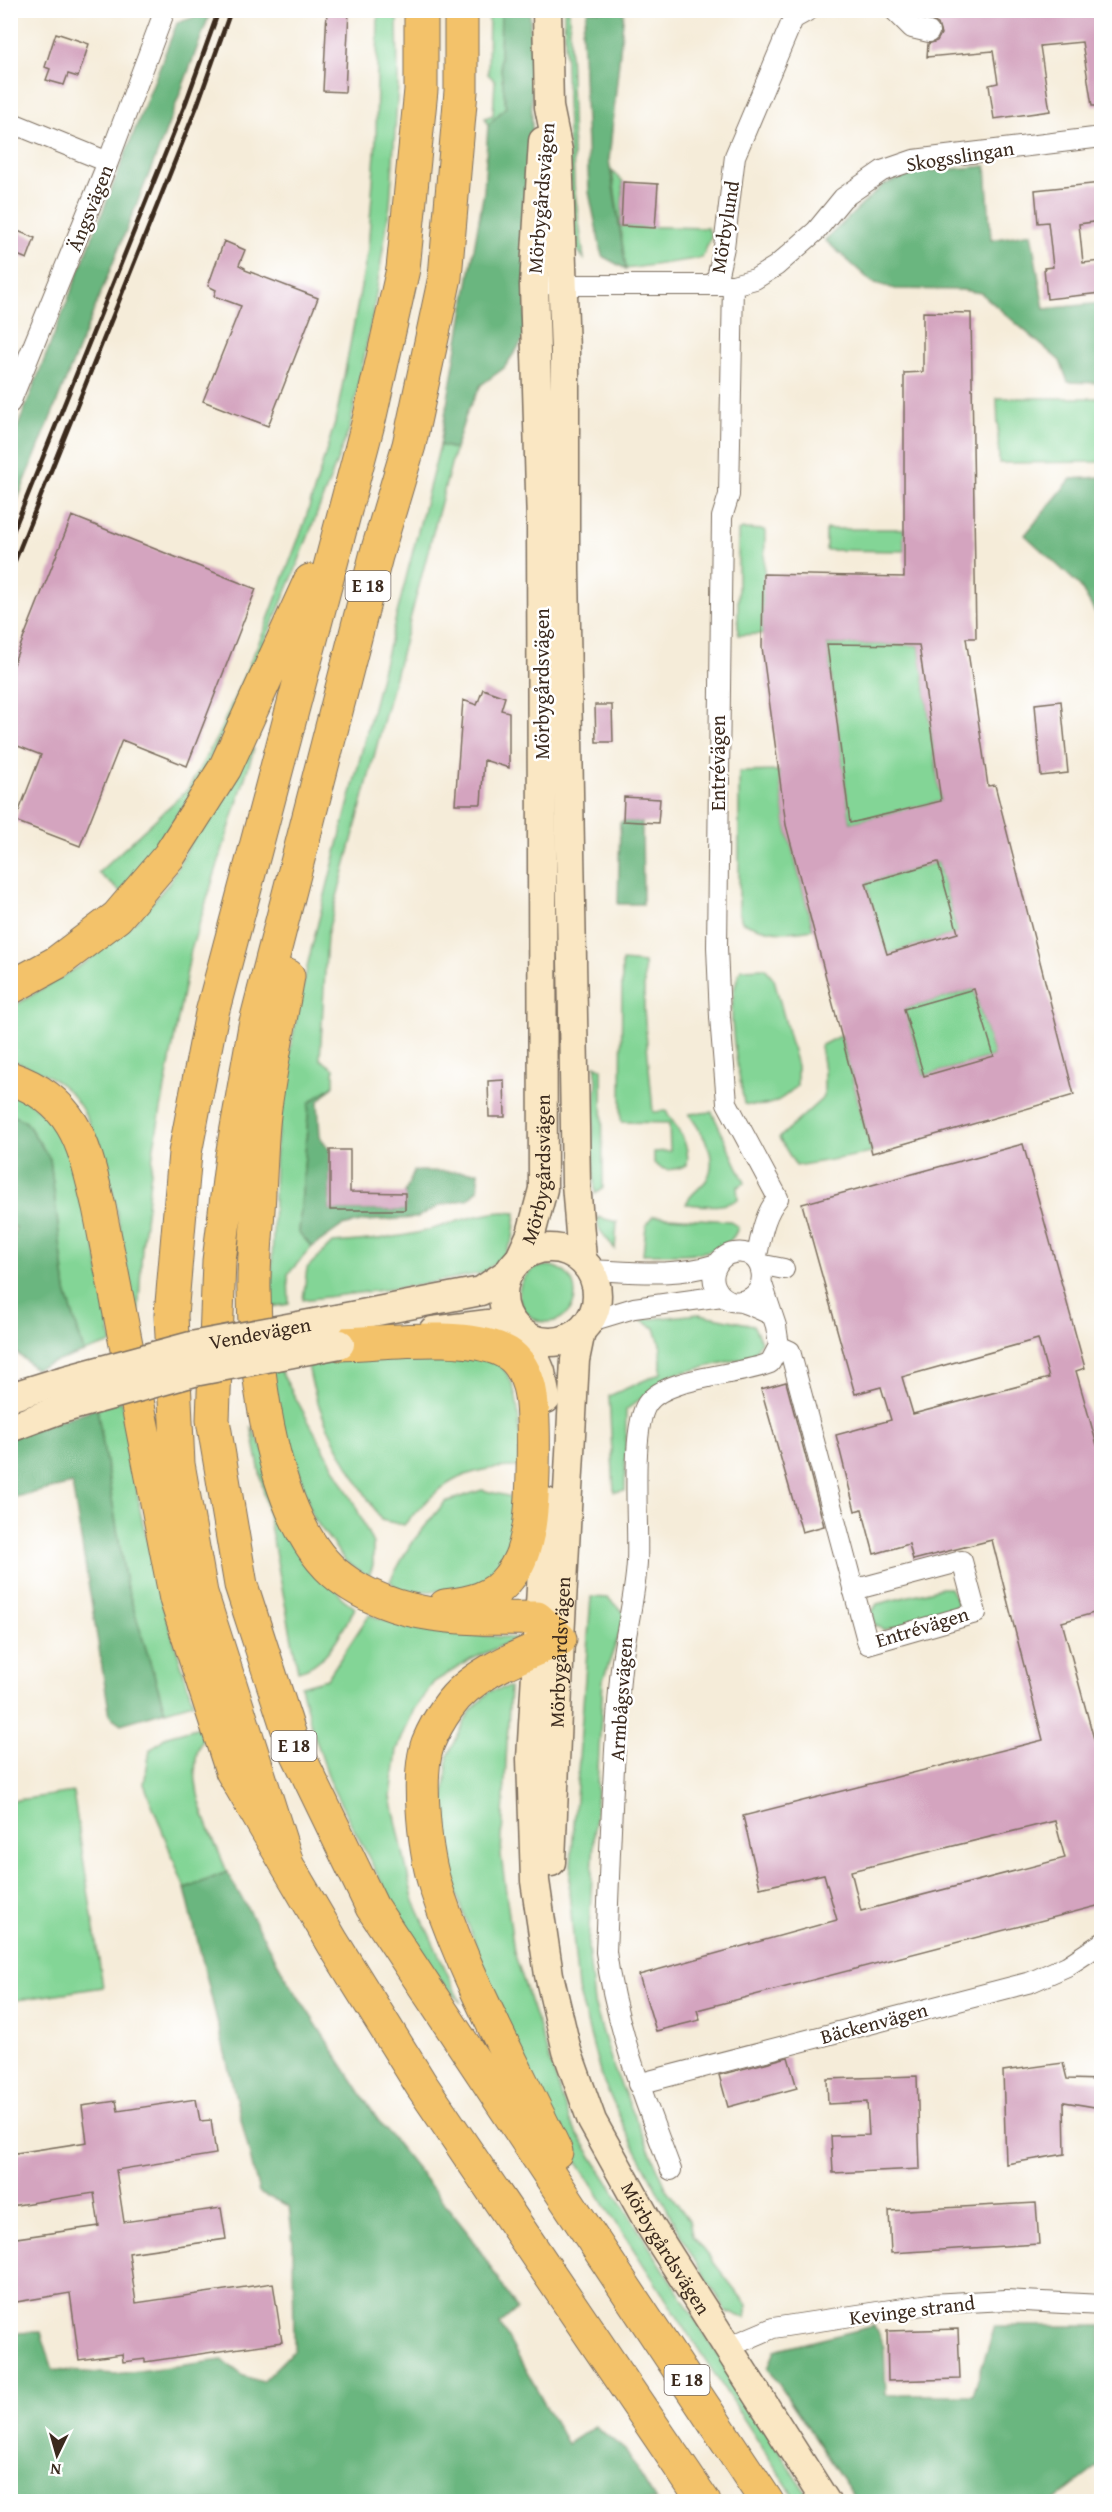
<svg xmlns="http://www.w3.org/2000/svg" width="1112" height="2512" viewBox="0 0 1112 2512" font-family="'Gentium Book Plus',serif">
  <rect width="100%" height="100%" fill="#fff"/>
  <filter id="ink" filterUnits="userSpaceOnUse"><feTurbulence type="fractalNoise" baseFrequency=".0167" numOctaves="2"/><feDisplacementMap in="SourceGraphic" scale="12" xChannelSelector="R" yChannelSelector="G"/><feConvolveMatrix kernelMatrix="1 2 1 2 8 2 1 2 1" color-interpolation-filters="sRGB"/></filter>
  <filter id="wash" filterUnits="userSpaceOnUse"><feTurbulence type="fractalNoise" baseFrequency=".008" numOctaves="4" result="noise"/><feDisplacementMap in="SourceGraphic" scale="24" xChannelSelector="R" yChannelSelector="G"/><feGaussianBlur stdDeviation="1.35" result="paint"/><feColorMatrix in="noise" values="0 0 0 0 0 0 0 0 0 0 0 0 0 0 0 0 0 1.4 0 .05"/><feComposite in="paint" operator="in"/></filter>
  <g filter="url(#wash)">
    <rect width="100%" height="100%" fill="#f5ecd9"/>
    <path fill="#83d596" stroke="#5f805a" stroke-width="1.5" d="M378 11H397L398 85 390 205 373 313 350 427 295 571 243 693 191 798 121 892 98 873 188 789 217 737 263 633 304 524 336 419 368 249 376 139Z
      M489 11H501L500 61 506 107 488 125 485 118 493 115 495 81 488 74Z
      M564 11H569L574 186 584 259 572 243Z
      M612 171 623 182 621 226 708 228 711 237 702 258 626 269Z
      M997 398H1101V462L999 463Z
      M440 445 455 449 327 935 320 1059 334 1069V1085L309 1103 299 1232 312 1247 288 1274 289 1304 271 1307 275 1157 286 1069 309 958Z
      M743 529 765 530 763 634 738 635V531Z
      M826 529H904V551L826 550Z
      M827 644 919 645 941 801 850 823Z
      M247 749H254L191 950 154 1146 142 1247 137 1339C127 1275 113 1122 60 1084 46 1073 27 1066 11 1060V1008L86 962 138 919 169 883 193 838Z
      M779 771 786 825 813 929C783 934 770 933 742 922L739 912V772Z
      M938 862 958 933 887 954 866 883Z
      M622 961 644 963V1010L653 1112 666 1111C677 1129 691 1144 687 1165 675 1170 664 1173 654 1163V1152L670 1151 669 1123 621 1122Z
      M765 968 774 979 797 1066V1085C781 1102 767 1109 744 1104 738 1063 722 1008 741 969Z
      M974 989 994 1056 924 1076 904 1009Z
      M841 1035 872 1153 796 1166 779 1138 824 1097V1070L820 1046Z
      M595 1065 602 1069 603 1188 595 1194 592 1141 597 1080Z
      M10 1093 22 1096 52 1122 82 1169 112 1343 84 1352 66 1291 50 1159 26 1122 11 1114Z
      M712 1112 745 1183 737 1187 738 1199C723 1209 702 1205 686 1204 690 1193 701 1189 707 1179 720 1156 701 1132 689 1114Z
      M504 1212 516 1213 513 1239 504 1256 482 1273 414 1286 303 1300 307 1268 332 1243C361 1241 389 1239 417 1233 447 1226 473 1214 504 1212Z
      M653 1216 729 1221 738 1227C729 1261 672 1253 643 1254L646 1226Z
      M597 1217 617 1222 615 1249 599 1229Z
      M519 1294a28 28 0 1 1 56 0a28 28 0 1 1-56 0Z
      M699 1314 753 1325 761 1341 753 1356 671 1375 626 1410 625 1491 614 1492 609 1396 661 1373V1348L655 1328 640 1320Z
      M457 1353C468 1356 484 1356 494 1361 524 1377 519 1438 520 1467 463 1466 440 1484 404 1525L381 1520C351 1470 318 1424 308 1365L360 1357Z
      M269 1369 280 1370 355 1505 373 1544V1565L369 1576 346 1562 312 1516 294 1455 275 1406Z
      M122 1401 141 1515 163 1605 193 1703 165 1711 126 1584 97 1408Z
      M251 1426 341 1597 355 1608C341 1632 327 1665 298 1671Z
      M482 1490 520 1499C515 1518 514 1544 505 1562 487 1598 432 1591 399 1590L390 1581 410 1545 445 1502Z
      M942 1588H950L958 1603 953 1610 884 1630 875 1625 872 1612 877 1604Z
      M591 1597 608 1598 626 1615 603 1680 588 1947 594 2003 614 2069 667 2190 689 2220 692 2235 747 2305 745 2318 727 2312 691 2254 626 2131 601 2076 578 1989 569 1892Z
      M369 1615C418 1632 467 1635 518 1638L470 1660 434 1682 414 1709 397 1750 391 1797 413 1899 461 2003 433 1972 385 1889 332 1787 311 1725 301 1686 327 1679Z
      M510 1687 501 1855 514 1952 570 2122 811 2501H797L556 2130 493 1990 456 1893 443 1815 448 1756 469 1713 490 1691Z
      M200 1727 204 1735C180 1778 211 1831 227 1872L185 1889 144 1784 150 1750 167 1736Z
      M73 1792 103 1987 11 2001V1801Z"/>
    <path fill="#6ab67f" stroke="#52704e" stroke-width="1.5" d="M197 11H211L161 144 11 516V444L177 23 195 17Z
      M501 11H530L533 181 524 339 504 368 481 385 467 412 455 449 440 445 484 191 488 125 506 107 500 61Z
      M588 11H624L609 160 626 269 602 256 589 192 582 30Z
      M986 166 991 240 1031 233 1044 309 1101 303V383L1068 382 1060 361 981 293 962 290 895 289 872 282 825 240 883 185 918 172Z
      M1101 477H1102L1101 622 1079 585 1025 535 1071 479Z
      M623 821 642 822 643 904H618L620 823Z
      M334 1085 318 1102 320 1137 330 1150V1210H405V1193L414 1171 478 1172V1190L468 1199 441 1205 416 1218 365 1221 342 1226 312 1247 299 1233 309 1103Z
      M11 1114 26 1122 50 1159 66 1291 84 1352 35 1369 17 1353 11 1340V1241L16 1227H10Z
      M97 1408 126 1584 165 1711 121 1724 110 1716 72 1484 11 1498 10 1437Z
      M227 1872 285 1976 378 2120 472 2238 517 2309 500 2324 567 2444 595 2426 625 2450 656 2501H11V2333L41 2332 53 2370 116 2374 222 2360 244 2376 262 2382 294 2350 293 2243 289 2206 259 2193 185 1889Z
      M874 2326 884 2347 886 2395H973L995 2326H1101V2464L1053 2501H857L768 2368 775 2351Z"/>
    <g id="blocks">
      <path fill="#d4a4bf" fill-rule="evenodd" d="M327 10H349L345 92 323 91Z
        M931 10H1101V106H1092L1082 42 1040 46 1050 111 994 119 989 85 998 83 993 51 927 57 928 44 937 41 941 34 938 24 930 20Z
        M56 33 89 44 78 77 68 74 64 85 46 80 50 69 45 67Z
        M623 182 658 184 655 228 621 226Z
        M1101 183 1100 221 1079 224 1083 263 1101 261V293L1047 299 1044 268 1053 267 1048 222 1038 223 1035 190Z
        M10 228 35 238 27 259 10 252Z
        M224 241 245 250 239 265 245 268V270L318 298 268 426 203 401 241 306 214 296 216 290 208 286Z
        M923 312 971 313 976 638H966L988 786 995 785 1074 1095 872 1153 786 825 762 647 763 574 904 577V373L923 372ZM827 644 919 645 941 801 850 823ZM938 862 958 933 887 954 866 883ZM974 989 994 1056 924 1076 904 1009Z
        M72 516 256 589 187 766 122 740 80 846 15 821 41 755 10 743V672Z
        M483 689 505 697 501 710 509 712V768L484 760 481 804H455L463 700 477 705Z
        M1061 701 1068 773 1041 776 1035 704Z
        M595 705H612L613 742H596Z
        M624 797 660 799 658 823 623 821Z
        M504 1080 505 1117H489L488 1081Z
        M1023 1144 1085 1368 1076 1371 1097 1445 1101 1444V1611L1062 1622 1097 1750 1101 1749V1905L697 2010 700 2020 656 2031 639 1975 837 1920 824 1874 760 1888 743 1816 1043 1740 992 1540 913 1560 909 1544 874 1554 862 1509 855 1511 836 1435 891 1420 881 1387 855 1394 802 1204ZM1038 1339 1049 1378 913 1414 902 1377ZM1055 1821 1065 1858 861 1911 851 1871Z
        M330 1150H350V1192L405 1193V1210H330Z
        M786 1382 824 1526 802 1532 761 1389Z
        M788 2057 797 2088 728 2107 719 2075Z
        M1063 2063 1067 2079 1101 2080V2108L1064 2102 1065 2154 1006 2164 1003 2071Z
        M917 2076 920 2169 833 2173 831 2136 869 2135 867 2102 828 2104 827 2079Z
        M196 2099 200 2121 211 2120 216 2154 116 2170 124 2222 221 2208 226 2239 129 2253 136 2303 273 2283 282 2342 145 2362V2359L123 2362 122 2354 79 2360 70 2293 10 2303V2239L99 2226 94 2193 10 2206V2154L87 2142 82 2106 116 2101 118 2111Z
        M1036 2203 1039 2244 891 2253 889 2211Z
        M958 2329 960 2379 888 2381 887 2331Z"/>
    </g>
  </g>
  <g filter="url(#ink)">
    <use href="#blocks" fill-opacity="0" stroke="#7c6e5f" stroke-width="1.5"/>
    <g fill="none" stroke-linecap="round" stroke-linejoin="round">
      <defs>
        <path id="street" d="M894 10 912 28 929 32
          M10 122 108 162
          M716 283 724 247 735 156 793 19 809 10
          M552 285H733L755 279 776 266 816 231 843 198 882 171 914 160 1102 137
          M733 285 729 495 722 517 717 947 720 1017 727 1103 778 1198C763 1216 761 1238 756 1260
          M10 403 108 162 165 10
          M759 1264 784 1269
          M591 1270C635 1272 675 1277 717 1264
          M741 1301C773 1296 766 1247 734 1253 726 1254 719 1260 716 1267 709 1280 717 1296 731 1301 735 1302 740 1301 744 1303 753 1306 761 1310 770 1314
          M591 1321 634 1308 722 1296
          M779 1346 790 1351 868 1644 976 1613 962 1561 853 1590
          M638 2084 1031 1982 1067 1966 1102 1943
          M671 2170C644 2099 616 2027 606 1952 610 1861 612 1770 620 1679 623 1640 635 1601 637 1562 639 1527 630 1430 647 1404 666 1376 739 1376 770 1363L779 1346 776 1326 762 1284
          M726 2348 773 2328 930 2304 1006 2300 1102 2305"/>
        <g id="secondary">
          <path d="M547 10 549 107 558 151 565 351V570L576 1183 582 1259"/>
          <circle cx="550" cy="1295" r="47"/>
          <path id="s1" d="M520 1258 531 1234 543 1189 541 525 534 285 543 141"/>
          <path d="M331 1320 481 1291 509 1272"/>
          <path d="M433 1331 488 1324 514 1326"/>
          <path d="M526 1336 541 1372 546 1399"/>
          <path d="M10 1397 58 1382"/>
          <path d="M10 1428 61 1409"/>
          <path id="s2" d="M546 1502 531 1759 535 1881 549 1975 567 2051 592 2121 651 2227 826 2502"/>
          <path id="s3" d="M551 1862 560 1639 575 1360 581 1331"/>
        </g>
        <path id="highway" d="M461 10V91L445 277 409 445 376 556 255 1026 232 1156 219 1261 213 1420 241 1585 292 1742 372 1907 767 2502
          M288 976C280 1022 270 1068 264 1115 261 1140 261 1166 259 1191 258 1224 253 1258 254 1291 255 1373 272 1526 341 1578 398 1621 470 1619 537 1618L560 1639C523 1655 472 1672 448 1707 441 1717 433 1731 428 1743 416 1776 425 1857 437 1891 467 1981 515 2066 556 2152
          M10 988 56 963 117 917 169 856 225 768 310 581
          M10 1078C77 1101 84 1146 99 1207L176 1599 232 1771 333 1943 422 2086 704 2502
          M340 1344C385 1343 463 1332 503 1351 517 1357 525 1372 529 1386 536 1411 534 1511 527 1536 524 1551 519 1565 509 1577 493 1599 470 1603 445 1606
          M286 1860 201 1593 178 1464 171 1315 185 1153 212 1013 370 416 403 269 421 90V10"/>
      </defs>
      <use href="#street" stroke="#7c6e5f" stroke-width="22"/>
      <use href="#secondary" stroke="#7c6e5f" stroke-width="31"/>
      <use href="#highway" stroke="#7c6e5f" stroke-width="35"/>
      <use href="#street" stroke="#fff" stroke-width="20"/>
      <use href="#secondary" stroke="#fae7c3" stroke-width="28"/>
      <use href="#highway" stroke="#f3c26a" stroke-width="33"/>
      <path stroke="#3b2a1e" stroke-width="4.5" d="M10 539 186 102 219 10
        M10 573 197 106 231 10"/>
      <defs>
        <g id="secondary-bridge">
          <path id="s4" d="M58 1382 191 1346 331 1320"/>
          <path d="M61 1409 194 1372 340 1344"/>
        </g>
      </defs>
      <use href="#secondary-bridge" stroke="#7c6e5f" stroke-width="31" stroke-linecap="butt"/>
      <use href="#secondary-bridge" stroke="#fae7c3" stroke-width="28"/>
    </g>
  </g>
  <g text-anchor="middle" stroke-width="5" stroke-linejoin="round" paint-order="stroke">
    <g fill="#fff" stroke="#766a62" stroke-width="1.5">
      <rect x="345.5" y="571" width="45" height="30" rx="4.5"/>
      <rect x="271.5" y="1731" width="45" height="30" rx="4.5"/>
      <rect x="664.5" y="2365" width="45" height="30" rx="4.5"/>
    </g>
    <g font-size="18" font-weight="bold" fill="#3b2a1e">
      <text x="368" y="592">E 18</text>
      <text x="294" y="1752">E 18</text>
      <text x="687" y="2386">E 18</text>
    </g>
    <g font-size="20" fill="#3b2a1e" stroke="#fff">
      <text transform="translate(960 156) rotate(-9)" y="7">Skogsslingan</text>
      <text transform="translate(541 198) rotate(-85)" y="7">Mörbygårdsvägen</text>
      <text transform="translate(90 208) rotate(-68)" y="7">Ängsvägen</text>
      <text transform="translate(725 227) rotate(-81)" y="7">Mörbylund</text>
      <text transform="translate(542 684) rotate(-90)" y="7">Mörbygårdsvägen</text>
      <text transform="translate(718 763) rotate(-90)" y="7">Entrévägen</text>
      <text dy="7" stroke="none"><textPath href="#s1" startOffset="92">Mörbygårdsvägen</textPath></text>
      <text dy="7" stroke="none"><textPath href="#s4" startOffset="208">Vendevägen</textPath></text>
      <text transform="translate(922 1627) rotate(-17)" y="7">Entrévägen</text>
      <text dy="7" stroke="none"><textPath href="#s3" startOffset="210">Mörbygårdsvägen</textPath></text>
      <text transform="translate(621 1699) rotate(-86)" y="7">Armbågsvägen</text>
      <text transform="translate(874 2023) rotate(-15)" y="7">Bäckenvägen</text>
      <text dy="7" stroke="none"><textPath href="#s2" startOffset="774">Mörbygårdsvägen</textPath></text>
      <text transform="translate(912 2310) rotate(-7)" y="7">Kevinge strand</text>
    </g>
  </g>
  <rect width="1112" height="2512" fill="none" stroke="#fff" stroke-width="36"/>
  <g transform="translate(57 2455) rotate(185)" stroke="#ffffff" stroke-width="4.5" paint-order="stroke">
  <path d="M0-4.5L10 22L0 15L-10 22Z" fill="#3b2a1e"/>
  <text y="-9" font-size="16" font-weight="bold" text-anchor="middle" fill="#3b2a1e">N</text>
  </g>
</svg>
